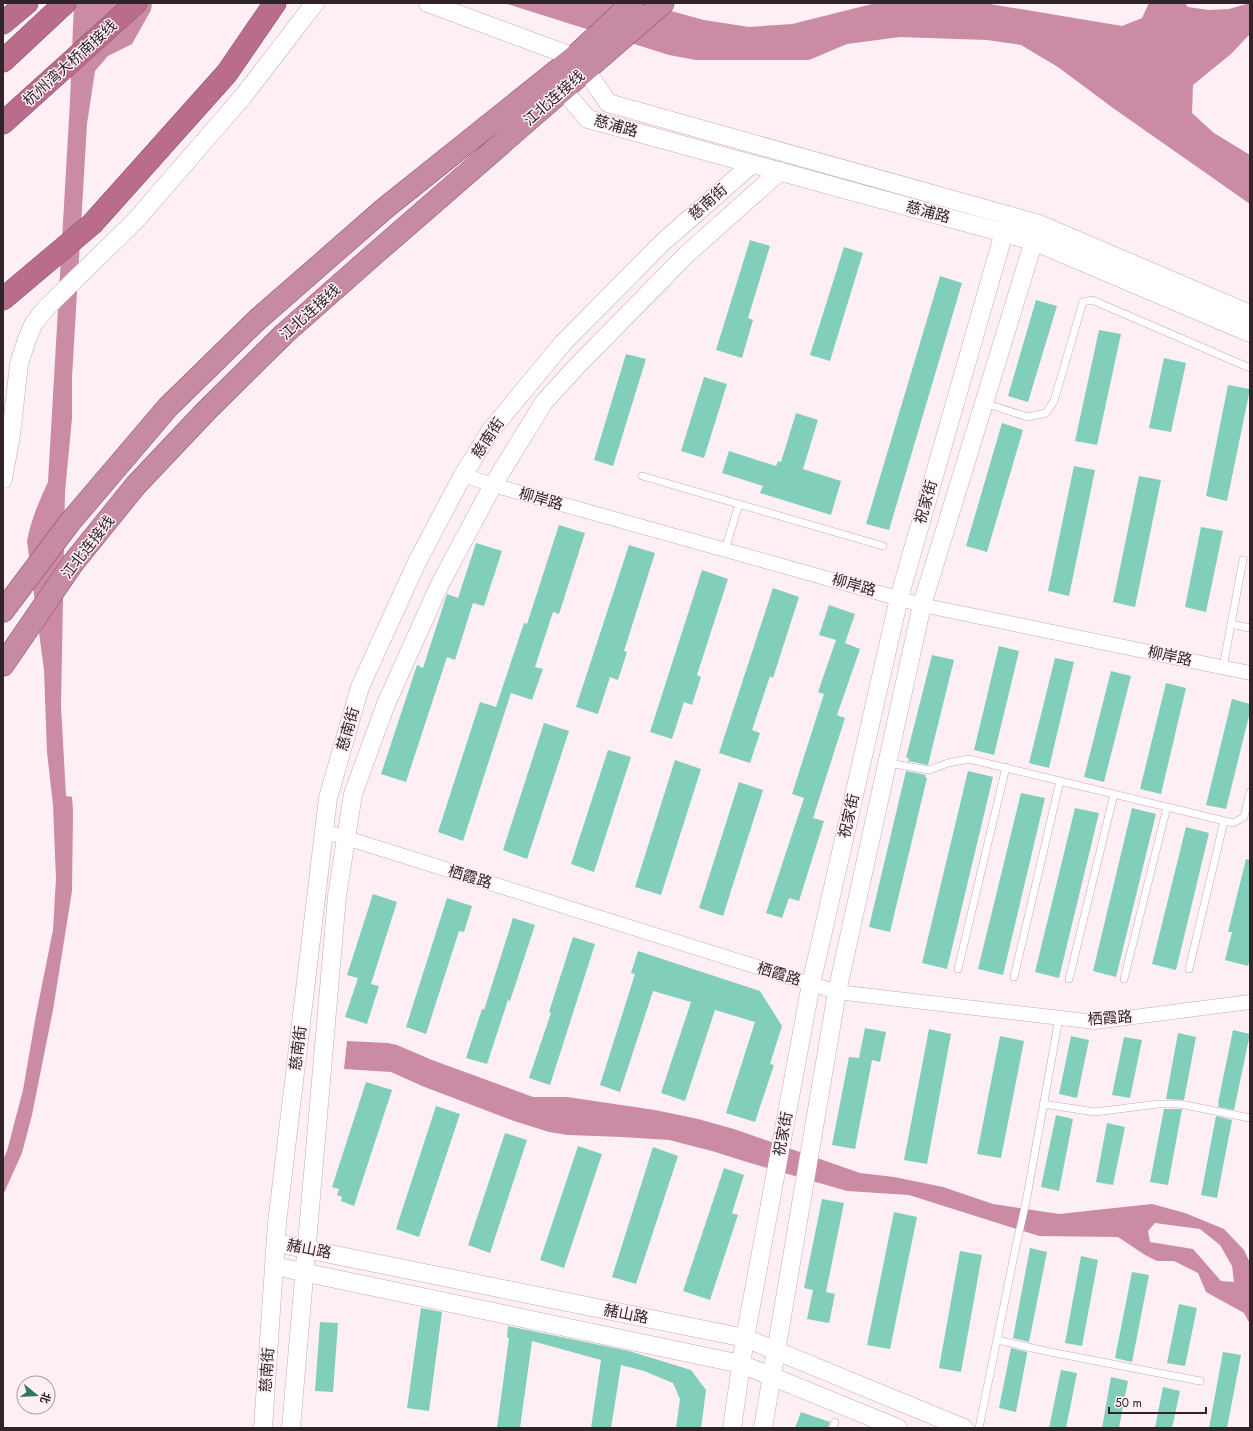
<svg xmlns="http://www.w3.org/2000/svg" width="1253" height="1431" viewBox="0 0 1253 1431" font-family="Jost,'Noto Sans SC',sans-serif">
  <rect width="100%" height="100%" fill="#fdeff4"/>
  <path fill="#cc8ba4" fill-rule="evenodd" d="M74 3H152L151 10 132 44 108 56 95 71 87 124 72 377V418L65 492 61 706 66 796 72 797 73 811 72 891 53 1010 32 1115 22 1153 3 1195V1159L7 1151 23 1090 36 1015 53 930 56 879 53 805 47 752 44 670 27 541C31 520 39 501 48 482L70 101Z
    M504 3H642L704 20 749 27 792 24 876 3H984L1122 26 1142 18 1149 3H1185L1188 7 1209 10 1229 9 1250 3V34L1231 54 1193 85 1192 113 1214 133 1250 155V204L1113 108 1058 67 1021 45 987 40 900 37 847 44 809 60H696L669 55Z
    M347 1041 388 1043 397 1045 432 1060 533 1097H567L655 1110 698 1119 734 1129 860 1173 894 1177 943 1187 993 1204 1059 1214 1152 1204 1185 1213 1224 1229 1244 1250 1250 1263V1324L1244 1313 1206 1292 1198 1273 1174 1261H1157L1145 1255 1118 1237 1039 1236 909 1195 847 1191 750 1163 712 1151 669 1140 622 1137 568 1135 549 1132 514 1121 422 1086 391 1072 344 1069ZM1155 1223 1200 1229 1220 1245 1232 1266 1234 1282 1221 1281 1193 1249 1150 1242 1148 1231Z"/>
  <path fill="#81cfba" d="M750 240 770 246 748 318 753 320 742 358 716 350Z
    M844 247 863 253 830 361 810 355Z
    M940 276 962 283 889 530 866 524Z
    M1036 300 1057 306 1028 402 1008 396Z
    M1099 330 1121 334 1097 445 1075 441Z
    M626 354 646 359 613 466 594 460Z
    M1164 358 1186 363 1171 432 1149 428Z
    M704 377 727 384 704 458 681 451Z
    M1228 385 1250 389 1227 501 1206 496Z
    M796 413 818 420 803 469 841 481 831 515 760 493 763 486 722 473 729 451 776 466 778 461 781 462Z
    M1002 423 1023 430 987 552 966 546Z
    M1074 466 1095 470 1069 596 1048 591Z
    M1139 476 1161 480 1135 607 1113 602Z
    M559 525 585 533 559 614 553 612 535 667 543 669 532 700 511 693 463 841 438 832 480 702 496 707 524 623 527 624Z
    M1201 527 1223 531 1206 612 1185 607Z
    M476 543 502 551 484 606 473 603 455 660 447 657 406 782 381 774 417 665 423 668 447 594 458 598Z
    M629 545 655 553 624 651 627 652 618 680 610 677 598 714 576 707Z
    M702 570 728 579 697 675 701 677 692 705 684 702 672 739 650 732Z
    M773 588 799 597 773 678 770 676 752 730 760 733 750 763 719 753Z
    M829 605 855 614 845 643 860 649 837 715 845 718 813 818 824 821 799 901 789 898 782 918 766 913 804 798 792 794 824 694 818 692 836 640 819 635Z
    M999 646 1019 651 994 755 974 750Z
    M932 655 954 660 928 765 908 761 909 758H906Z
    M1055 658 1074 662 1049 768 1029 763Z
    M1111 671 1131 676 1104 782 1084 777Z
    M1166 683 1186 688 1161 794 1140 789Z
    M1232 699 1250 704V712L1226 809 1206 805Z
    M544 723 569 731 527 859 503 850Z
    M608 750 631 757 594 872 571 864Z
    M675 760 701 769 661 895 635 887Z
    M906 771 926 775 925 777 927 778 890 932 869 927Z
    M968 771 993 777 947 969 922 963Z
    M739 782 763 790 723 916 699 908Z
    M1021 793 1045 798 1003 975 978 969Z
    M1075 808 1099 813 1059 978 1035 972Z
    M1132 808 1156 814 1116 977 1093 971Z
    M1186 827 1209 833 1176 970 1152 964Z
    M1246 859 1250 860V958L1248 966 1225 960 1232 932H1228Z
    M373 894 397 902 371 984 379 986 367 1024 345 1017 358 978 347 975Z
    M447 898 472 906 464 932 459 931 426 1034 406 1027Z
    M513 918 535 925 510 1001 508 1000 487 1064 466 1058 482 1009 484 1010Z
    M573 937 595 944 550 1085 529 1078 551 1013 549 1012Z
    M638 951 760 991 782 1026 770 1064 774 1065 755 1122 726 1113 755 1022 715 1010 685 1101 661 1093 691 1002 653 991 620 1092 600 1085 635 974 631 973Z
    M865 1028 886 1032 880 1062 872 1060 855 1149 832 1145 849 1057 859 1058Z
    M929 1029 951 1034 927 1164 904 1160Z
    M1233 1030 1250 1034 1234 1110 1218 1107 1219 1103H1218Z
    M1178 1033 1196 1037 1184 1100 1166 1099Z
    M1000 1036 1024 1041 1001 1158 977 1154Z
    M1071 1036 1089 1040 1077 1098 1059 1094Z
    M1124 1037 1142 1040 1130 1098 1112 1095Z
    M366 1082 392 1090 354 1206 341 1201 342 1197 337 1195 339 1189 332 1187Z
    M436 1106 460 1114 419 1237 396 1229Z
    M1164 1109H1182L1168 1185 1150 1182Z
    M1056 1115 1073 1119 1059 1191 1041 1187Z
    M1216 1116 1232 1120 1217 1198 1201 1195Z
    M1107 1123 1125 1127 1113 1185 1096 1182Z
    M505 1133 527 1140 490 1253 468 1245Z
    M578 1146 602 1154 564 1268 540 1260Z
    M653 1147 678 1156 636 1284 612 1277Z
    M724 1168 744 1175 732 1213 738 1215 710 1300 683 1291Z
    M822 1199 844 1203 826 1292 835 1294 829 1323 807 1319 813 1290 804 1288Z
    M894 1212 917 1217 890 1349 867 1345Z
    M1030 1248 1047 1252 1029 1342 1013 1338Z
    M960 1251 982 1255 961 1372 939 1368Z
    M1081 1256 1098 1260 1082 1346 1065 1343Z
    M1132 1272 1149 1275 1132 1362 1115 1358Z
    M1179 1304 1197 1308 1185 1366 1167 1363Z
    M421 1308 442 1312 429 1411 407 1408Z
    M320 1322 338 1323 333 1392 315 1391Z
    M508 1326 629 1351 691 1370 706 1390 701 1428H676L680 1399 673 1383 644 1371 621 1365 611 1428H591L601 1360 532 1341 520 1428H497L509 1338H507Z
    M1011 1348 1027 1352V1354L1016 1412 999 1408Z
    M1223 1352 1241 1355 1227 1428H1209Z
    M1061 1370 1077 1373 1066 1428H1049Z
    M1111 1377 1128 1381 1119 1428H1102Z
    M1163 1387 1180 1391 1172 1428H1155Z
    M801 1412 830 1422 828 1428H795Z"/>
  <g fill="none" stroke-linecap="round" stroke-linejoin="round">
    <defs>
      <path id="service" d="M984 403 1028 417 1046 413 1054 401 1083 302 1092 300 1250 368
        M642 476 883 546
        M725 550 739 504
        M1231 624 1250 628
        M1223 667 1243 560
        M888 763 929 770 948 763 969 759 1233 823 1244 817 1250 792
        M958 969 1006 767
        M1189 969 1224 821
        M1014 977 1060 781
        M1069 979 1114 794
        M1124 979 1167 807
        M1043 1104 1095 1112 1158 1104H1180L1250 1118
        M997 1340 1050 1352 1200 1381
        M833 1428 835 1422
        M979 1428 1016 1246 1026 1202 1059 1018"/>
      <path id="minor" d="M463 475 493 485 922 605 1250 673
        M324 831 837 992 1095 1022 1250 1002"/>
      <path id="tertiary" d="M428 3 574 57 586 70 608 103 1039 224 1250 314
        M567 77 563 90 588 119 1033 241 1250 333
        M3 479 11 435 19 364 27 339 34 323 47 307 136 220 245 94 315 3
        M276 1243 745 1338 964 1428
        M274 1266 741 1364 898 1428
        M263 1428 277 1223 328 798 360 687 417 562 463 475 491 430 563 343 663 242 752 164
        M291 1428 337 896 353 794 386 704 439 586 493 485 544 402 577 366 686 255 780 171
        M732 1428 745 1338 811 984 899 598 1009 215
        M763 1428 837 992 922 605 1039 224"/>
      <path id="trunk" d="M3 611 70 522 168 407 257 320 384 209 574 57 632 3
        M3 665 73 563 136 485 207 410 284 334 378 251 663 3"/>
      <path id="motorway" d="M3 23 27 3
        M3 61 65 3
        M3 123 136 3
        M3 299 92 224 227 73 275 3"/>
    </defs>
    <use href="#service" stroke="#c9a9b5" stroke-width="8"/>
    <use href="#minor" stroke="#c9a9b5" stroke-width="15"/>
    <use href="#tertiary" stroke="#c9a9b5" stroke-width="19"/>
    <use href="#trunk" stroke="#895369" stroke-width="23"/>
    <use href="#motorway" stroke="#895369" stroke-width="23"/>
    <use href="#service" stroke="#fff" stroke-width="7"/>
    <use href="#minor" stroke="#fff" stroke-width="14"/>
    <use href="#tertiary" stroke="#fff" stroke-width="18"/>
    <use href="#trunk" stroke="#c78aa3" stroke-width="22"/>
    <use href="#motorway" stroke="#b96c8c" stroke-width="22"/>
  </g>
  <g text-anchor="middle" stroke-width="3" stroke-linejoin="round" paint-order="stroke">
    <g font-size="15" fill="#302428" stroke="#fdeff4">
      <text transform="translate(70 63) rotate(-42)" y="5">杭州湾大桥南接线</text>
      <text transform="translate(554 98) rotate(-41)" y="5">江北连接线</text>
      <text transform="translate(616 126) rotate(16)" y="5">慈浦路</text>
      <text transform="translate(708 202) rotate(-42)" y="5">慈南街</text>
      <text transform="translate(928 212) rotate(15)" y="5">慈浦路</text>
      <text transform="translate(310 312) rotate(-42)" y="5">江北连接线</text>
      <text transform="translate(488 438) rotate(-56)" y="5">慈南街</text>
      <text transform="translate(541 499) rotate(16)" y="5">柳岸路</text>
      <text transform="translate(926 502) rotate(-74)" y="5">祝家街</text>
      <text transform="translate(88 547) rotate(-52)" y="5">江北连接线</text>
      <text transform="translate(854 585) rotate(16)" y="5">柳岸路</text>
      <text transform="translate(1170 656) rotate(12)" y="5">柳岸路</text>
      <text transform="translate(348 729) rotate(-74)" y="5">慈南街</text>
      <text transform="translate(849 816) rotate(-77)" y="5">祝家街</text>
      <text transform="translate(470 877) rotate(17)" y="5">栖霞路</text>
      <text transform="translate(779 974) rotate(17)" y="5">栖霞路</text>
      <text transform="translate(1110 1018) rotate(-4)" y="5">栖霞路</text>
      <text transform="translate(298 1048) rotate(-83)" y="5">慈南街</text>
      <text transform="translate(783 1134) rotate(-79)" y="5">祝家街</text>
      <text transform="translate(309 1249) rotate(11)" y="5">赭山路</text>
      <text transform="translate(626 1314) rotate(11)" y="5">赭山路</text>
      <text transform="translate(267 1370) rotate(-86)" y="5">慈南街</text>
    </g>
  </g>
  <rect width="1253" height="1431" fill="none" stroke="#302428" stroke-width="8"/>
  <g transform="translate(36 1395) rotate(108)"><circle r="19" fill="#fdeff4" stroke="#ab9ea2"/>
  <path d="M0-3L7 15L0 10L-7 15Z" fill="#337565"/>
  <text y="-6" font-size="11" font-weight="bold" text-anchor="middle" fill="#302428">北</text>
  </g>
  <path d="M1109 1407v6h97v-6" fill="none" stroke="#302428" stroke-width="2"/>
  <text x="1115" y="1407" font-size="12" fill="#302428" stroke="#fdeff4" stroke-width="3" paint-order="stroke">50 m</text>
</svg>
